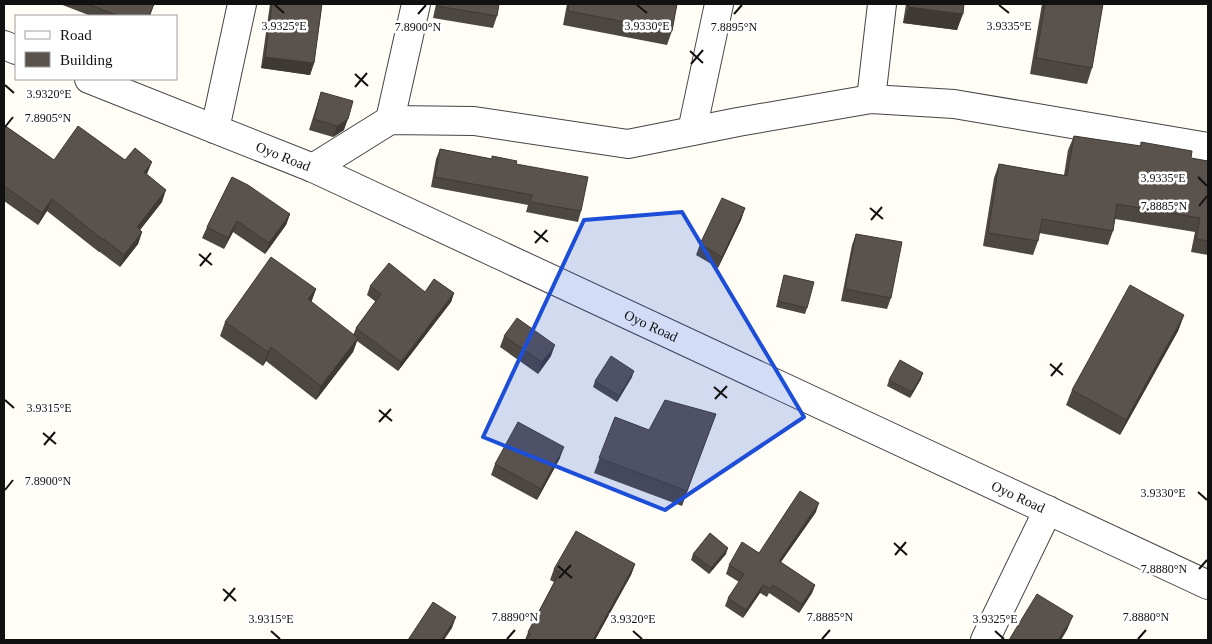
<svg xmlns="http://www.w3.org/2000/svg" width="1212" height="644" viewBox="0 0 1212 644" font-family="'Times New Roman',serif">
  <rect width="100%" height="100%" fill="#fffdf5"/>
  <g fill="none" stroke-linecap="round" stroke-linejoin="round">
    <defs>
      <g id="minor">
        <path d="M4 45 16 50"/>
        <path id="s1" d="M89 79 313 168 1208 585"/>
        <path d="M871 99 882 4"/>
        <path d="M390 120 416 4"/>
        <path d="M215 129 242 4"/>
        <path d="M692 131 719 4"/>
        <path d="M313 168 390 120 474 121 628 144 738 122 871 99 954 104 1208 147"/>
        <path d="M985 640 1048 510"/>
      </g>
    </defs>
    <use href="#minor" stroke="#444" stroke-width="30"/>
    <use href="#minor" stroke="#fff" stroke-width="28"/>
  </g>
  <path fill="#4d4742" d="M60 4H154L150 16H91Z
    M270 4H322L314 63 310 75 261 68Z
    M436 4H499L497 16 493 28 433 18Z
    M567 4H677L672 31 667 45 563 25Z
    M906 4H964L957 30 903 23Z
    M1042 4H1103L1092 68 1087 84 1030 74Z
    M321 92 344 130 333 137 309 130Z
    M4 125 54 160H125L147 174V175L162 202 140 230 142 232 138 244 120 267 100 252H99L47 211 38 225 4 201Z
    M1074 136 1140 146 1141 142 1191 158 1208 161V255L1191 252 1195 232 1115 219 1113 231 1108 245 1039 233 1038 241 1033 255 983 246 994 178 999 164 1064 175 1068 150Z
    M440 149 516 164 581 211 578 222 526 212 528 205 431 187 436 159Z
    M232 177 290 214 286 225 265 254 233 232 224 249 202 238 207 227Z
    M745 208 741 220 718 268 696 255 700 244Z
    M856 234 891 298 887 309 841 301 852 245Z
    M784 275 807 308 805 314 776 307Z
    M370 286 425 292 454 293 451 302 398 371 357 341 353 352 316 400 266 361 263 366 220 336 225 322 316 289 311 302 353 335 356 328 376 302 367 295Z
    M1184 315 1178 331 1120 435 1066 405 1072 390Z
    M504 336 551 356 538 374 500 347Z
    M632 377 617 402 593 387 595 381Z
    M921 379 910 398 887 386 889 380Z
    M716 414 682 506 594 473 615 417 649 430Z
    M560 458 537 500 491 475 495 464Z
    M816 512 781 562 815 585 812 593 799 613 769 593 767 597 760 593 743 618 725 606 728 598 739 582 726 574 729 565 759 553Z
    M693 554H726L709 574 691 560Z
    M635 564 631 575 595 640H525L528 632 554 582 550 580 554 569Z"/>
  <path fill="#3f3936" d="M909 7 963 14 957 30 903 23Z
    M265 57 314 63 310 75 261 68Z
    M348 119 344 130 333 137 337 126Z
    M152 162 147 174 139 185 144 172Z
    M166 190 162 202 132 240 137 227Z
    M52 199 47 211 38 225 42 213Z
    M745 208 741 220 718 268 722 257Z
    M290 214 286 225 265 254 269 243Z
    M237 221 233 232 224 249 228 238Z
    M142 232 138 244 120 267 124 255Z
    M316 289 311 303 308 299Z
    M454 293 451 302 398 371 401 362Z
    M1184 315 1178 331 1120 435 1126 420Z
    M358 338 353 352 316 400 321 386Z
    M555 345 551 356 538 374 542 362Z
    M271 347 266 361 263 366 268 352Z
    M634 371 632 377 617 402 619 396Z
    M923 373 921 379 910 398 912 392Z
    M564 447 560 458 537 500 541 489Z
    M819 503 816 512 776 569 779 561Z
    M728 548 726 554 709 574 711 568Z
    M635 564 631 575 595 640H593Z
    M763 585 760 593 743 618 746 610Z
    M815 585 812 593 799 613 802 604Z
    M1073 616 1067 630 1061 640H1058Z
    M456 617 452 628 444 640H441Z"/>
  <path fill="#5a524d" stroke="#3f3936" d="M88 4H154L149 16H119Z
    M272 4H322L314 63 265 57Z
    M438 4H499L497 16 437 6Z
    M569 4H677L672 31 568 11Z
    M909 4H964L963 14 909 7Z
    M1045 4H1103L1092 68 1036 58Z
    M321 92 353 101 348 119 337 126 314 119Z
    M4 125 54 160 78 126 125 160 135 148 152 162 144 172 166 190 137 227 142 232 124 255 104 239 103 240 52 199 42 213 4 186Z
    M1074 136 1141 146V142L1192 151 1191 158 1208 161V241L1196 239 1200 218 1117 204 1113 231 1042 219 1038 241 988 233 999 164 1067 176Z
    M440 149 492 159V156L517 161 516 164 588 177 581 211 530 202 532 195 435 177Z
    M232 177 248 185 290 214 269 243 237 221 228 238 207 227Z
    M722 198 745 208 722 257 700 244Z
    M856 234 902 242 891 298 845 289Z
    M271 257 316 289 308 299 358 338 321 386 271 347 268 352 225 322Z
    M389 263 425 292 434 279 454 293 401 362 356 328 381 294 370 286Z
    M784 275 814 282 807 308 778 301Z
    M1130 285 1184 315 1126 420 1072 390Z
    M517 318 555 345 542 362 504 336Z
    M611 356 634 371 619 396 595 381Z
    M900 360 923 373 912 392 889 380Z
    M665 400 716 414 687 491 599 458 615 417 649 430Z
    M518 422 564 447 541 489 495 464Z
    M800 491 819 503 779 561 815 585 802 604 773 585 770 589 763 585 746 610 728 598 744 574 729 565 742 542 759 553Z
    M576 531 635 564 593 640H526L531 634 528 632 560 572 554 569Z
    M710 533 728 548 711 568 693 554Z
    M1037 594 1073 616 1058 640H1009Z
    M433 602 456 617 441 640H408Z"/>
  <path fill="#1d4ed8" fill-opacity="0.2" stroke="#1d4ed8" stroke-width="4" stroke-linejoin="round" d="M682 212 804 417 665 510 483 437 584 220Z"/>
  <path fill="none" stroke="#111" stroke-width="2" d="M275 5 284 13M637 5 647 13M999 5 1009 13M418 14 426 5M734 14 742 5M690 51 703 63M691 64 703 50M355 74 368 86M5 85 14 93M355 87 367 73M5 127 13 117M1198 177 1207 186M1199 206 1207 196M870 208 883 219M871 220 882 207M534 231 548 242M535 243 547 230M199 254 212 265M200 266 211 253M1050 364 1063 375M1051 376 1062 363M714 387 727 398M715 399 727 386M5 400 14 408M379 410 392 421M379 422 391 409M43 433 56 444M44 445 55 432M5 490 13 480M1198 492 1207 500M894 543 907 555M895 555 906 542M558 566 572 578M1199 569 1207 560M559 578 571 565M223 589 236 601M224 601 235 588M271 631 280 639M633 631 642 639M995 631 1004 639M507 639 515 630M822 639 830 630M1138 639 1146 630"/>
  <g text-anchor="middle" stroke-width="5" stroke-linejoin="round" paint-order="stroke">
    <g font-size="14" fill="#111" stroke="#fff">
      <text dy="5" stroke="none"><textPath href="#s1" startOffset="209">Oyo Road</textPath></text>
      <text dy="5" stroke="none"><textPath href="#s1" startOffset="614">Oyo Road</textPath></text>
      <text dy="5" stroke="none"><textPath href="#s1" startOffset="1019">Oyo Road</textPath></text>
    </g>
  </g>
  <g font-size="12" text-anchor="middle" fill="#111" stroke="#fff" stroke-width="5" stroke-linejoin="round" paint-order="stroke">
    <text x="1009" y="30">3.9335°E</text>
    <text x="284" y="30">3.9325°E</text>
    <text x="647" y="30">3.9330°E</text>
    <text x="418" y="31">7.8900°N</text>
    <text x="734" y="31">7.8895°N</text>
    <text x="49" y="98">3.9320°E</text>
    <text x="48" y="122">7.8905°N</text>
    <text x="1163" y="182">3.9335°E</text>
    <text x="1164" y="210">7.8885°N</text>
    <text x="49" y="412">3.9315°E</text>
    <text x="48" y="485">7.8900°N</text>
    <text x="1163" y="497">3.9330°E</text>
    <text x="1164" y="573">7.8880°N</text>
    <text x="515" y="621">7.8890°N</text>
    <text x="830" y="621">7.8885°N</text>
    <text x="1146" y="621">7.8880°N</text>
    <text x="271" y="623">3.9315°E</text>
    <text x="633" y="623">3.9320°E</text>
    <text x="995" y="623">3.9325°E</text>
  </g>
  <rect width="1212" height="644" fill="none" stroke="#111111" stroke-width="10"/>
  <rect x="15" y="15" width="162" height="65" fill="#ffffff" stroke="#a0a0a0"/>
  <rect x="25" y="31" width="25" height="8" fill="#ffffff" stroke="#a0a0a0"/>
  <text x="60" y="40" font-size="15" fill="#111111">Road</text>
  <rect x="25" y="52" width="25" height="15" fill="#5a524d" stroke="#a0a0a0"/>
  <text x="60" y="65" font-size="15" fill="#111111">Building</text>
</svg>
